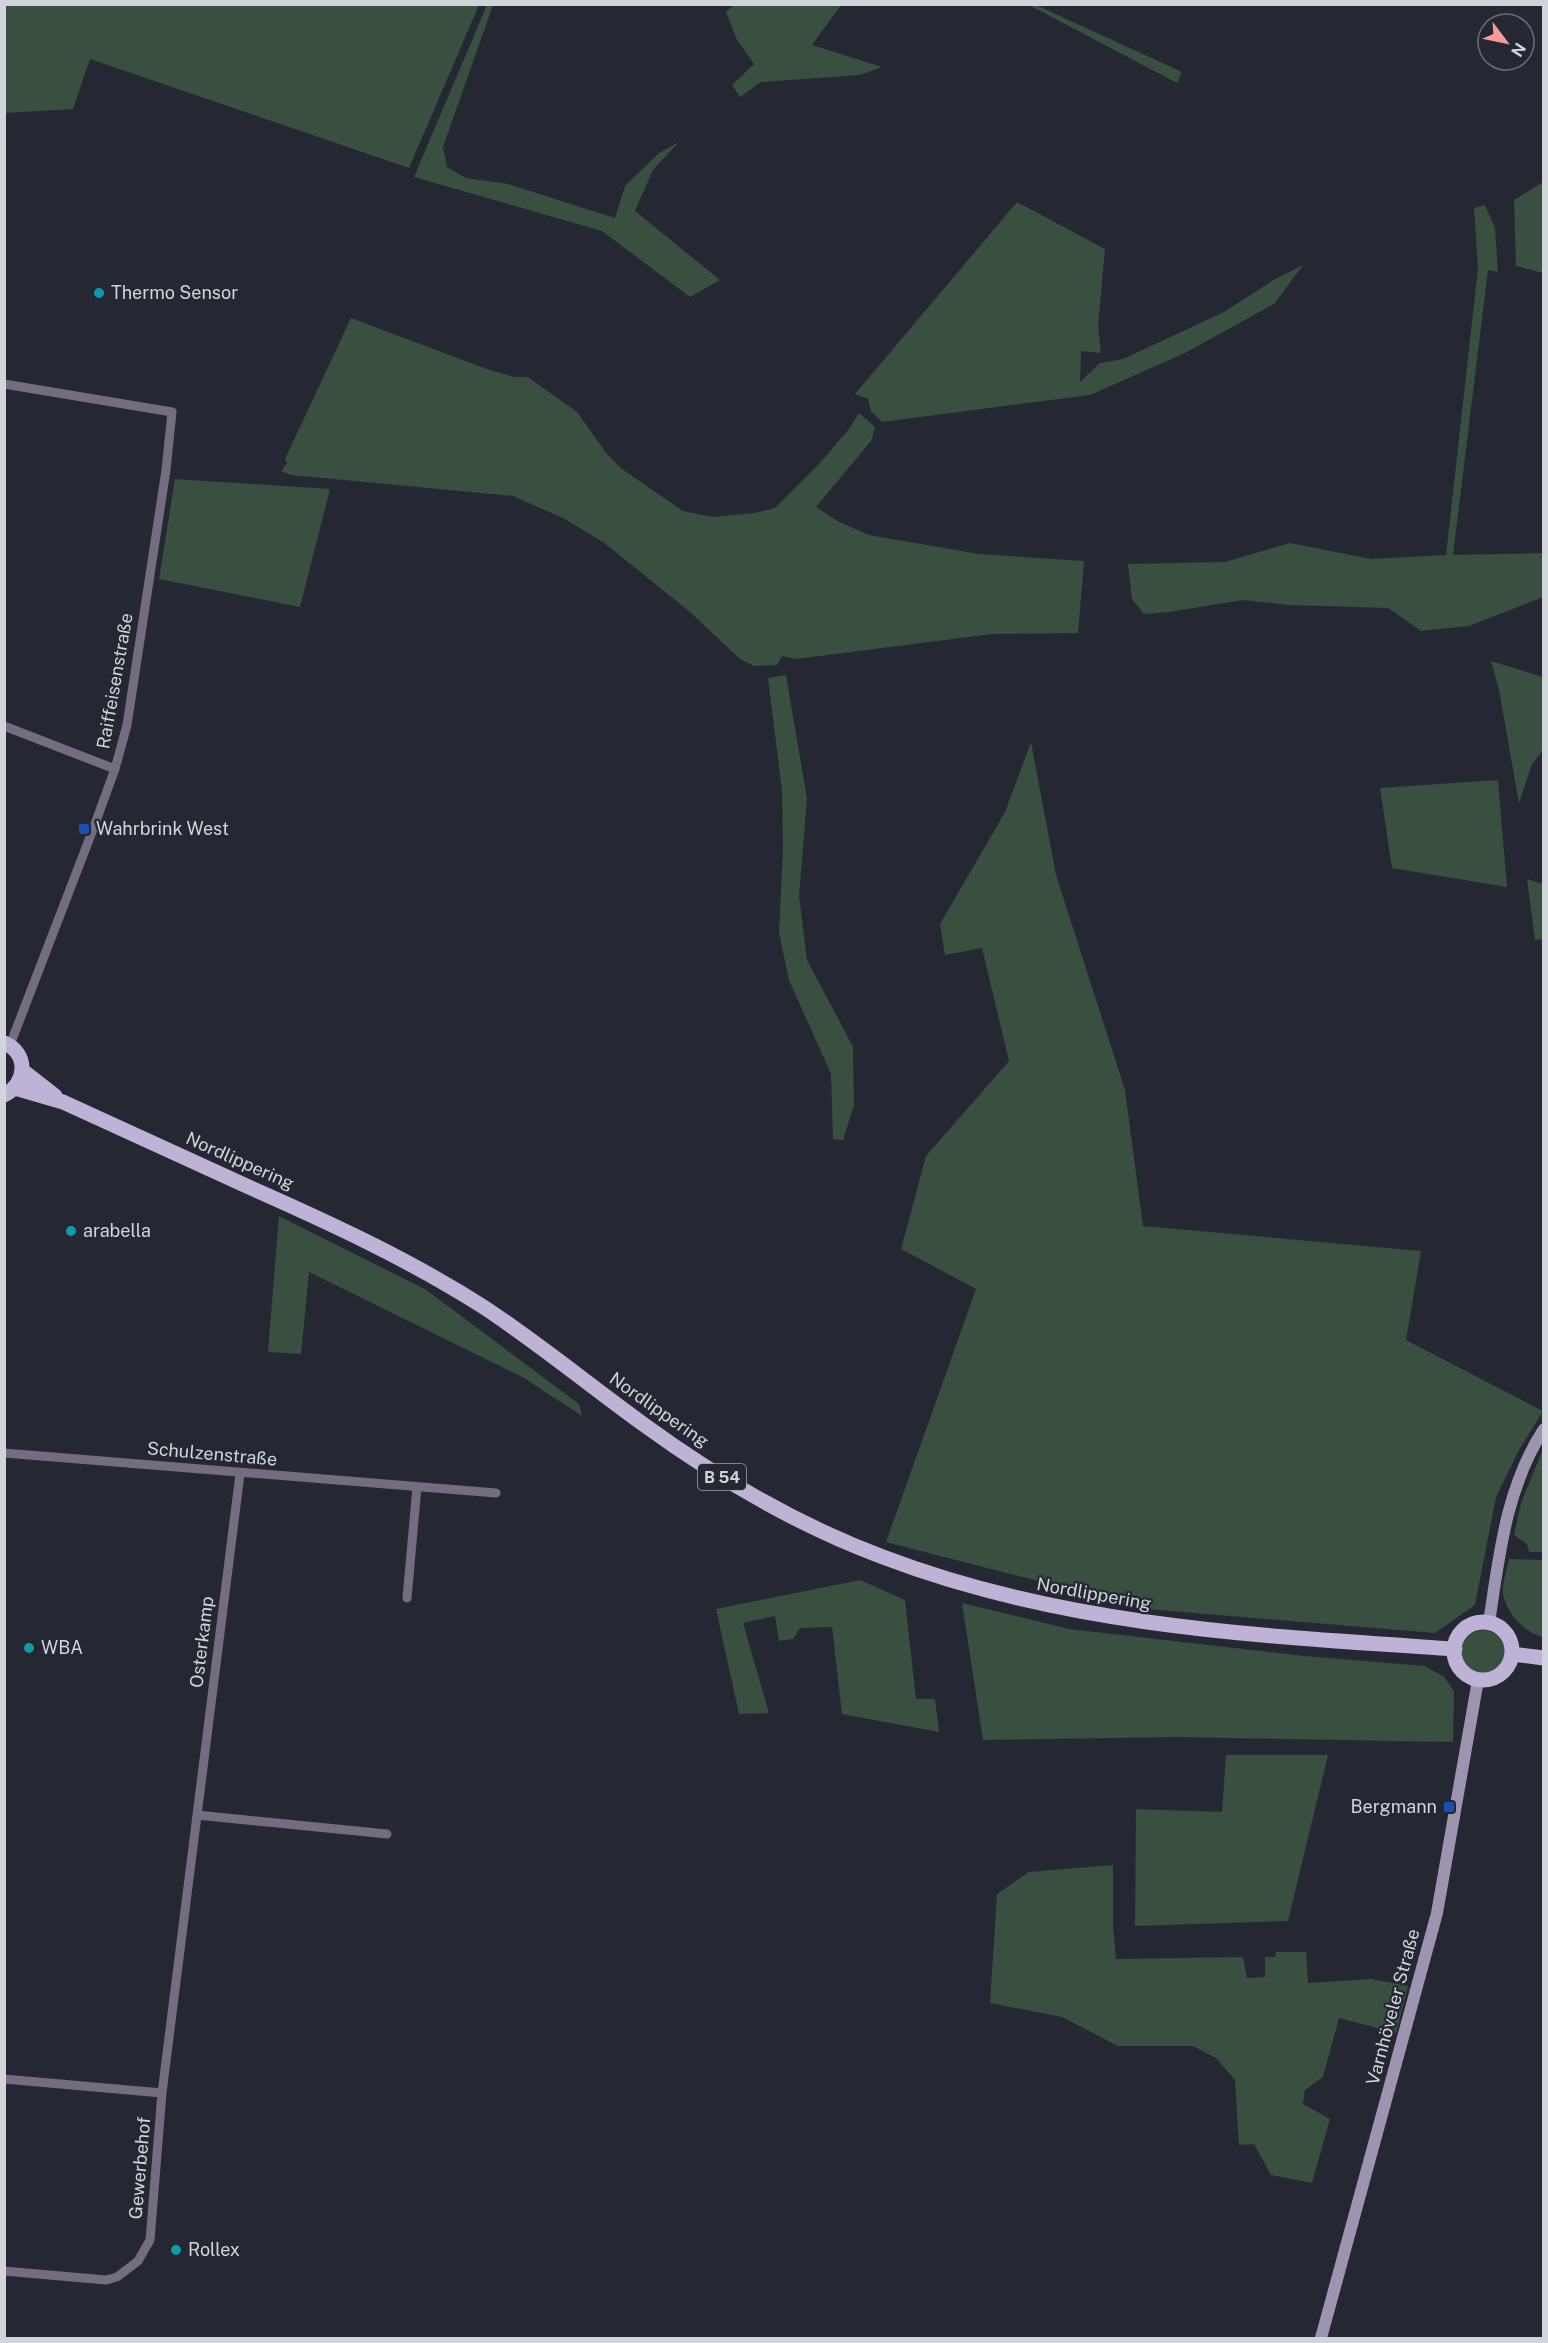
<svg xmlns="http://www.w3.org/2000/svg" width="1548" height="2343" viewBox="0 0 1548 2343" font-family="'Public Sans',sans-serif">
  <rect width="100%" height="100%" fill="#252832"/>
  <path fill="#394f3f" d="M5 4H479V5L409 168 90 59 73 109 5 113Z
    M487 5H493L443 147 447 167 466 178 508 184 615 218 625 186 659 153 679 142 653 170 635 211 720 280 690 297 602 231 414 177Z
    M734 5H841L812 45 882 67 860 75 761 82 740 97 732 85 754 64 737 40 726 12Z
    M1022 5H1036L1182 72 1177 83 1029 5Z
    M1543 182V273L1516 266 1514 200Z
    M1017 202 1105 249 1098 326 1101 353 1081 351 1080 382 1100 363 1123 359 1224 312 1275 279 1303 265 1274 304 1185 353 1090 395 882 422 871 411 868 399 855 394Z
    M1485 205 1495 228 1498 272 1488 270 1453 555 1543 553V597L1469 626 1421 631 1388 608 1290 605 1243 600 1169 612 1144 614 1132 599 1128 564 1225 562 1290 543 1371 559 1446 555 1478 268 1474 208Z
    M351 318 487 369 514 377H528L577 412 607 454 622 469 683 511 712 517 755 513 775 508 819 464 849 429 859 413 875 427 871 441 816 507 839 522 869 535 979 554 1084 561 1078 633 992 634 796 659 782 656 777 665 754 666 740 659 690 612 603 542 563 518 513 496 291 475 281 471 287 463 285 459Z
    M175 479 330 489 300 607 159 579Z
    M1491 661 1543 677V750L1532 764 1519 803 1499 690Z
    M786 675 807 799 799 896 807 960 853 1047 854 1105 843 1140 833 1139 831 1074 789 980 779 933 783 848 782 791 768 678Z
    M1031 742 1056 875 1125 1090 1143 1226 1421 1251 1406 1340 1543 1411 1519 1450 1496 1497 1475 1605 1435 1633 1147 1609 886 1542 976 1289 901 1249 926 1156 1009 1061 982 948 945 955 940 924 1005 812Z
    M1498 780 1507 887 1392 868 1380 788Z
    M1527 879 1543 884V939L1535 940Z
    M279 1216 425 1289 579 1404 582 1416 524 1378 309 1272 301 1354 268 1352Z
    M1543 1449V1552H1529L1527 1544 1514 1535 1521 1503Z
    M1509 1559 1543 1560V1637C1525 1633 1506 1613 1503 1593 1502 1583 1507 1570 1509 1559Z
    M860 1580 905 1600 916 1699H935L939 1732 842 1714 832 1627 800 1628 793 1639 779 1641 775 1616 743 1623 769 1713 739 1714 716 1609Z
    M962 1603 1069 1629 1304 1656 1425 1666 1444 1677 1454 1691 1453 1742 1176 1737 983 1740Z
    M1461 1652a22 22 0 1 1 44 0a22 22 0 1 1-44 0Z
    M1226 1755H1328L1288 1921 1135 1926 1136 1809 1222 1812Z
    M1113 1865V1925L1116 1959 1243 1957 1247 1978 1265 1977V1957H1275L1276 1952H1306L1308 1983 1371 1979 1408 1986 1396 2033 1339 2018 1323 2077 1305 2090 1303 2104 1330 2119 1312 2183 1271 2175 1254 2144 1239 2145 1235 2080 1216 2058 1193 2046H1118L1062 2017 990 2003 997 1894 1029 1872Z"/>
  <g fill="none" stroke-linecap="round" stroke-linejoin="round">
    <path stroke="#736d7f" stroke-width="9" d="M4 384 172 412 166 470 127 725 115 769 92 832 10 1045
      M4 726 115 769
      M4 1453 496 1493
      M407 1598 417 1487
      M197 1815 387 1834
      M4 2079 162 2093
      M4 2271 106 2280 117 2277 138 2261 150 2240 162 2093 240 1474"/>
    <path stroke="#9d94b0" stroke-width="12" d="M1489 1623C1499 1556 1506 1487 1544 1429
      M1321 2338 1437 1913 1478 1680"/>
    <path stroke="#beb2d6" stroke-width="15" d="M4 1043C29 1053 27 1084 4 1095
      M23 1071 55 1096
      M15 1088 63 1102C125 1130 188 1159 251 1188 330 1223 408 1259 482 1306 537 1342 589 1385 643 1424 717 1478 797 1525 883 1557 1066 1627 1261 1636 1455 1649
      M1454 1651a29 29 0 1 1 58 0a29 29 0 1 1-58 0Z
      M1512 1654 1544 1658"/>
  </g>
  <g fill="#0f9aa8" stroke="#252832" stroke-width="2">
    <circle cx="99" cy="293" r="6"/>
    <circle cx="71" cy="1231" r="6"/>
    <circle cx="29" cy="1648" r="6"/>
    <circle cx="176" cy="2250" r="6"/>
  </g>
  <g fill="#1a4fb4" stroke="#252832" stroke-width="2">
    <rect x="78" y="823" width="12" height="12" rx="3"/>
    <rect x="1443" y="1801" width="12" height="12" rx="3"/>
  </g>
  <g text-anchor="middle" stroke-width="4.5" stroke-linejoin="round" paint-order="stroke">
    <rect fill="#252832" stroke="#9ea0a8" stroke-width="1.5" x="698" y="1464" width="48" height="26" rx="4.5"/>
    <g font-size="16" font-weight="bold" fill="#d2d4db">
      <text x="722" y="1483">B 54</text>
    </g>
    <g font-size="18" fill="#d2d4db" stroke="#252832" text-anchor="start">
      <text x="111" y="299">Thermo Sensor</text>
      <text x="96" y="835">Wahrbrink West</text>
      <text x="83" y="1237">arabella</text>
      <text x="41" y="1654">WBA</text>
      <text x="1437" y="1813" text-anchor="end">Bergmann</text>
      <text x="188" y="2256">Rollex</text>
    </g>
    <g font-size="18" fill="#d2d4db" stroke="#252832">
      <text transform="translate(115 681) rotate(-80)" y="6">Raiffeisenstraße</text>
      <text transform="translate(240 1161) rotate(24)" y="6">Nordlippering</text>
      <text transform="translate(659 1410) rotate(35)" y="6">Nordlippering</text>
      <text transform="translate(212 1454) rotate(5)" y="6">Schulzenstraße</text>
      <text transform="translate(1094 1594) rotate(10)" y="6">Nordlippering</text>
      <text transform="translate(202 1642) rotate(-83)" y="6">Osterkamp</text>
      <text transform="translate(1393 2007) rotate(-75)" y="6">Varnhöveler Straße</text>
      <text transform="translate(140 2168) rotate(-85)" y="6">Gewerbehof</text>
    </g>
  </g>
  <rect width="1548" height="2343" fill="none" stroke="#d2d4db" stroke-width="12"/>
  <g transform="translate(1506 42) rotate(122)"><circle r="28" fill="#252832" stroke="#6a6d76" stroke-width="1.5"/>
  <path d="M0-4.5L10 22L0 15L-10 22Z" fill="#f59b99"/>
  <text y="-9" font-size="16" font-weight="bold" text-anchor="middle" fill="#d2d4db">N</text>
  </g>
</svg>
